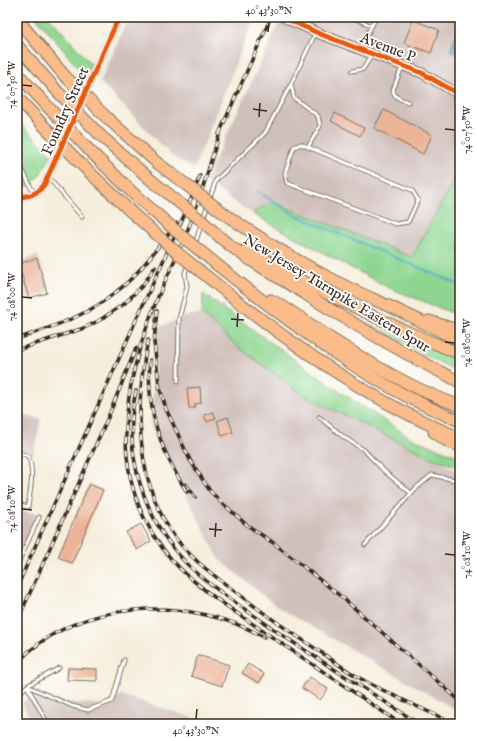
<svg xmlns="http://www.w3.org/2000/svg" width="477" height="741" viewBox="0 0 477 741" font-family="'IM FELL English',serif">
  <rect width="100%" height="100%" fill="#fff"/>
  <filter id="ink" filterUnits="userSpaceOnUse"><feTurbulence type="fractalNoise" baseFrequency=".025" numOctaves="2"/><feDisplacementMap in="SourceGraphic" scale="8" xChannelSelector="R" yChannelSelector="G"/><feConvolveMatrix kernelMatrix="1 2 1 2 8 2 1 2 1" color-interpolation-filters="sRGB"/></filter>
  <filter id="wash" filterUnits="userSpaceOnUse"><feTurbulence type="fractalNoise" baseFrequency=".012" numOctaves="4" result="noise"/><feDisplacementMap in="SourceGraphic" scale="16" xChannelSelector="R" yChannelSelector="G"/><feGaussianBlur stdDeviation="0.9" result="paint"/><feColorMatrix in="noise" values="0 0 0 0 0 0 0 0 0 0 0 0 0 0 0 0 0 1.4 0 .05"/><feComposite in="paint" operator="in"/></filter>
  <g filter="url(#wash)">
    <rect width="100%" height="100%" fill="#f5eedc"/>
    <path fill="#d0c0bc" d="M129 17H252L254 18 194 169 172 156 100 82Z
      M282 17H460V169L412 257 273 202 260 208 253 214 242 207 205 181Z
      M38 255 50 292 18 302 24 322 17 324V263Z
      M202 314 238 347 305 396 460 472V712L276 606 219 559 150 425 159 327 190 315Z
      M17 414 41 419 33 455 18 450 17 453Z
      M17 510 37 514 17 558Z
      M121 695 212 724H34L22 704 28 698 103 705Z"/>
    <path fill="#8dd590" stroke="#648057" d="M36 17H49L91 64 85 76Z
      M17 120 52 155 37 179 23 189 17 176Z
      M460 169V316L387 287 274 226 253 214 260 208 273 202 412 257Z
      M203 294 333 387 411 438 460 457V468L432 458 305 396 238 347 202 314Z
      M355 319 460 361V373Z"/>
    <path fill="#41abc0" stroke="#3e6a6f" d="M460 23V57L450 51Z"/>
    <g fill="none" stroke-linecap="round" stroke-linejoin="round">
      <path stroke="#41abc0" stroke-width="2" d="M257 191 295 215 460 285"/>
    </g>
    <g id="blocks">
      <path fill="#ebb497" d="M413 20 439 30 431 53 404 43Z
        M384 110 432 135 423 154 374 128Z
        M335 113 364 128 360 136 331 121Z
        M37 258 47 293 29 298 18 264Z
        M200 387 201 403 195 404V408H189L187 388Z
        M213 412 216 418 207 422 204 415Z
        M228 417 233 432 222 436 217 421Z
        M89 484 103 490 72 563 58 557Z
        M141 524 151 541 137 550 126 532Z
        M198 655 229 665 222 686 191 676Z
        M248 664 264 674 259 683 242 673Z
        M68 668 97 669V681L67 680Z
        M310 677 328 689 320 700 302 688Z"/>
    </g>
  </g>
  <g filter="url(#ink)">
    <use href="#blocks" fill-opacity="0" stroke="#7c6f60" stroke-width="1"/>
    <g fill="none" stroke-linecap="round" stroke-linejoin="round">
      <defs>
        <path id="lane" d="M352 17 372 26
          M425 17 432 19V17
          M361 47 376 17
          M402 67 393 90C394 98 401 99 408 102
          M352 71 363 69 372 55
          M291 84 294 98 318 116 320 126 308 147 412 190 418 200 408 222 396 224 287 183 285 173 294 147 301 144 308 147
          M17 164 23 171 34 194
          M48 177 82 217
          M203 219 216 180 265 133 291 84 315 34
          M195 244 201 225
          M178 381 179 319 187 287 185 273 188 265
          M319 417 345 438 364 450 384 471 411 493
          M17 452 28 456C35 471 30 491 28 507L17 504
          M365 545 415 489 432 475 460 481
          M17 565 39 517
          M27 686 72 706 88 710 112 701 124 660
          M27 686 48 724
          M17 695 27 686 59 668"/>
        <path id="street" d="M17 197C29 197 37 194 44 185L119 17"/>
        <path id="secondary" d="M283 17 320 34 422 73 460 95"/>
        <path id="highway" d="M17 19 64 75
          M17 45 58 92
          M17 73 50 109
          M17 97 43 125
          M105 116 156 162
          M100 135 151 180
          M89 150 136 196
          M82 165 129 210
          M226 215C265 242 305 266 347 287 367 297 388 305 408 315 425 323 442 333 460 340
          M221 238C241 256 271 273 294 287 348 321 403 353 460 382
          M247 248C314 291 386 323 460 354
          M221 268C294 326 372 386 460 421
          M220 287C290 344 375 404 460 438
          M271 300C293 311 312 326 333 340 373 365 415 390 460 406
          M429 321 460 331
          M434 432 447 441 460 446"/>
      </defs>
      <use href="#lane" stroke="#7c6f60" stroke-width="5"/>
      <use href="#street" stroke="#7c6f60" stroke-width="8"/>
      <use href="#secondary" stroke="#7c6f60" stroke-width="11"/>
      <use href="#highway" stroke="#7c6f60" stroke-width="13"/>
      <use href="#lane" stroke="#fff" stroke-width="3"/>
      <use href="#street" stroke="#fff" stroke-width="6"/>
      <use href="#secondary" stroke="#fde4d1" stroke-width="9"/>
      <use href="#highway" stroke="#fabc8b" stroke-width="11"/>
      <defs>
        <path id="rail" d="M221 130C209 163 202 197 188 229 179 252 168 274 158 297 122 385 104 482 172 560 196 587 230 608 260 629 307 661 354 692 401 724
          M219 134 271 17
          M157 311 154 342 159 385 166 409 175 428 190 460 210 491 222 503 247 525 275 544 344 599 460 701
          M17 339C51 327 88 316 116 292 140 274 158 246 177 223
          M148 340C135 402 135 475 170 530 188 558 215 576 241 596 267 616 295 635 322 653 336 663 350 673 365 681 395 697 425 710 455 724
          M17 350 84 328 100 320 124 304 143 285 155 267
          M150 360C146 410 160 450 187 492
          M136 391C122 452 144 520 187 564 212 588 242 607 269 626 318 660 369 691 419 724
          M186 484 195 497
          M17 587 137 318 187 209 200 176
          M17 622 109 415 136 348
          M17 663C77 598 190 595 264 637"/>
      </defs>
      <use href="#rail" stroke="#3b2a1e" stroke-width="3.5"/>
      <use href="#rail" stroke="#fff" stroke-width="2" stroke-dasharray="6" stroke-linecap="butt"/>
      <defs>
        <path id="highway-bridge" d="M64 75 105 116
          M58 92 100 135
          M50 109 89 150
          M43 125 82 165
          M156 162 226 215
          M151 180 202 221 221 238
          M136 196 183 237 221 268
          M129 210 174 250 220 287"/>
      </defs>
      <use href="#highway-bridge" stroke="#7c6f60" stroke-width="13" stroke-linecap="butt"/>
      <use href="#highway-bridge" stroke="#fabc8b" stroke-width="11"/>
      <defs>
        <path id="cycleway" d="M283 17 320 34 422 73 460 95
          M17 197C29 197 37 194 44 185L119 17"/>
      </defs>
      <use href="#cycleway" stroke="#fff" stroke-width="8"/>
      <use href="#cycleway" stroke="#e8590c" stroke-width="5"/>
    </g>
  </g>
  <path fill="none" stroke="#3b2a1e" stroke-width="1.5" d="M268 32 269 22M22 85 32 86M253 109 267 111M259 117 260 103M445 129 455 130M22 297 32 298M231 319 244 320M237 327 238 313M445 342 455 343M22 509 32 510M209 529 222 530M215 537 216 523M445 554 455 555M196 719 197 709"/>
  <g text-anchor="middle" stroke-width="3.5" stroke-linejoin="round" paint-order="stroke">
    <g font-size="15" fill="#3b2a1e" stroke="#fff">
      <text transform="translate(388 47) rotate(21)" y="5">Avenue P</text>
      <text transform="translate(65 111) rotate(-66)" y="5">Foundry Street</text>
      <text transform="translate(337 293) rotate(31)" y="5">New Jersey Turnpike Eastern Spur</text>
    </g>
  </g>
  <rect width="477" height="741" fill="none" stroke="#fff" stroke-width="44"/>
  <rect x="22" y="22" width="433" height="697" fill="none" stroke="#3b2a1e" stroke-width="1.5"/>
  <g font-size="10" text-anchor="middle" fill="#3b2a1e">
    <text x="269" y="14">40°43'30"N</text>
    <text transform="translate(11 85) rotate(-90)" y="4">74°07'50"W</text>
    <text transform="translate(466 130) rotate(-90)" y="4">74°07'50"W</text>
    <text transform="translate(11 297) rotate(-90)" y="4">74°08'00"W</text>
    <text transform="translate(466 343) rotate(-90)" y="4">74°08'00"W</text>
    <text transform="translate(11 509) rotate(-90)" y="4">74°08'10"W</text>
    <text transform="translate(466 555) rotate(-90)" y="4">74°08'10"W</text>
    <text x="196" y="734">40°43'30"N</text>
  </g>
</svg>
